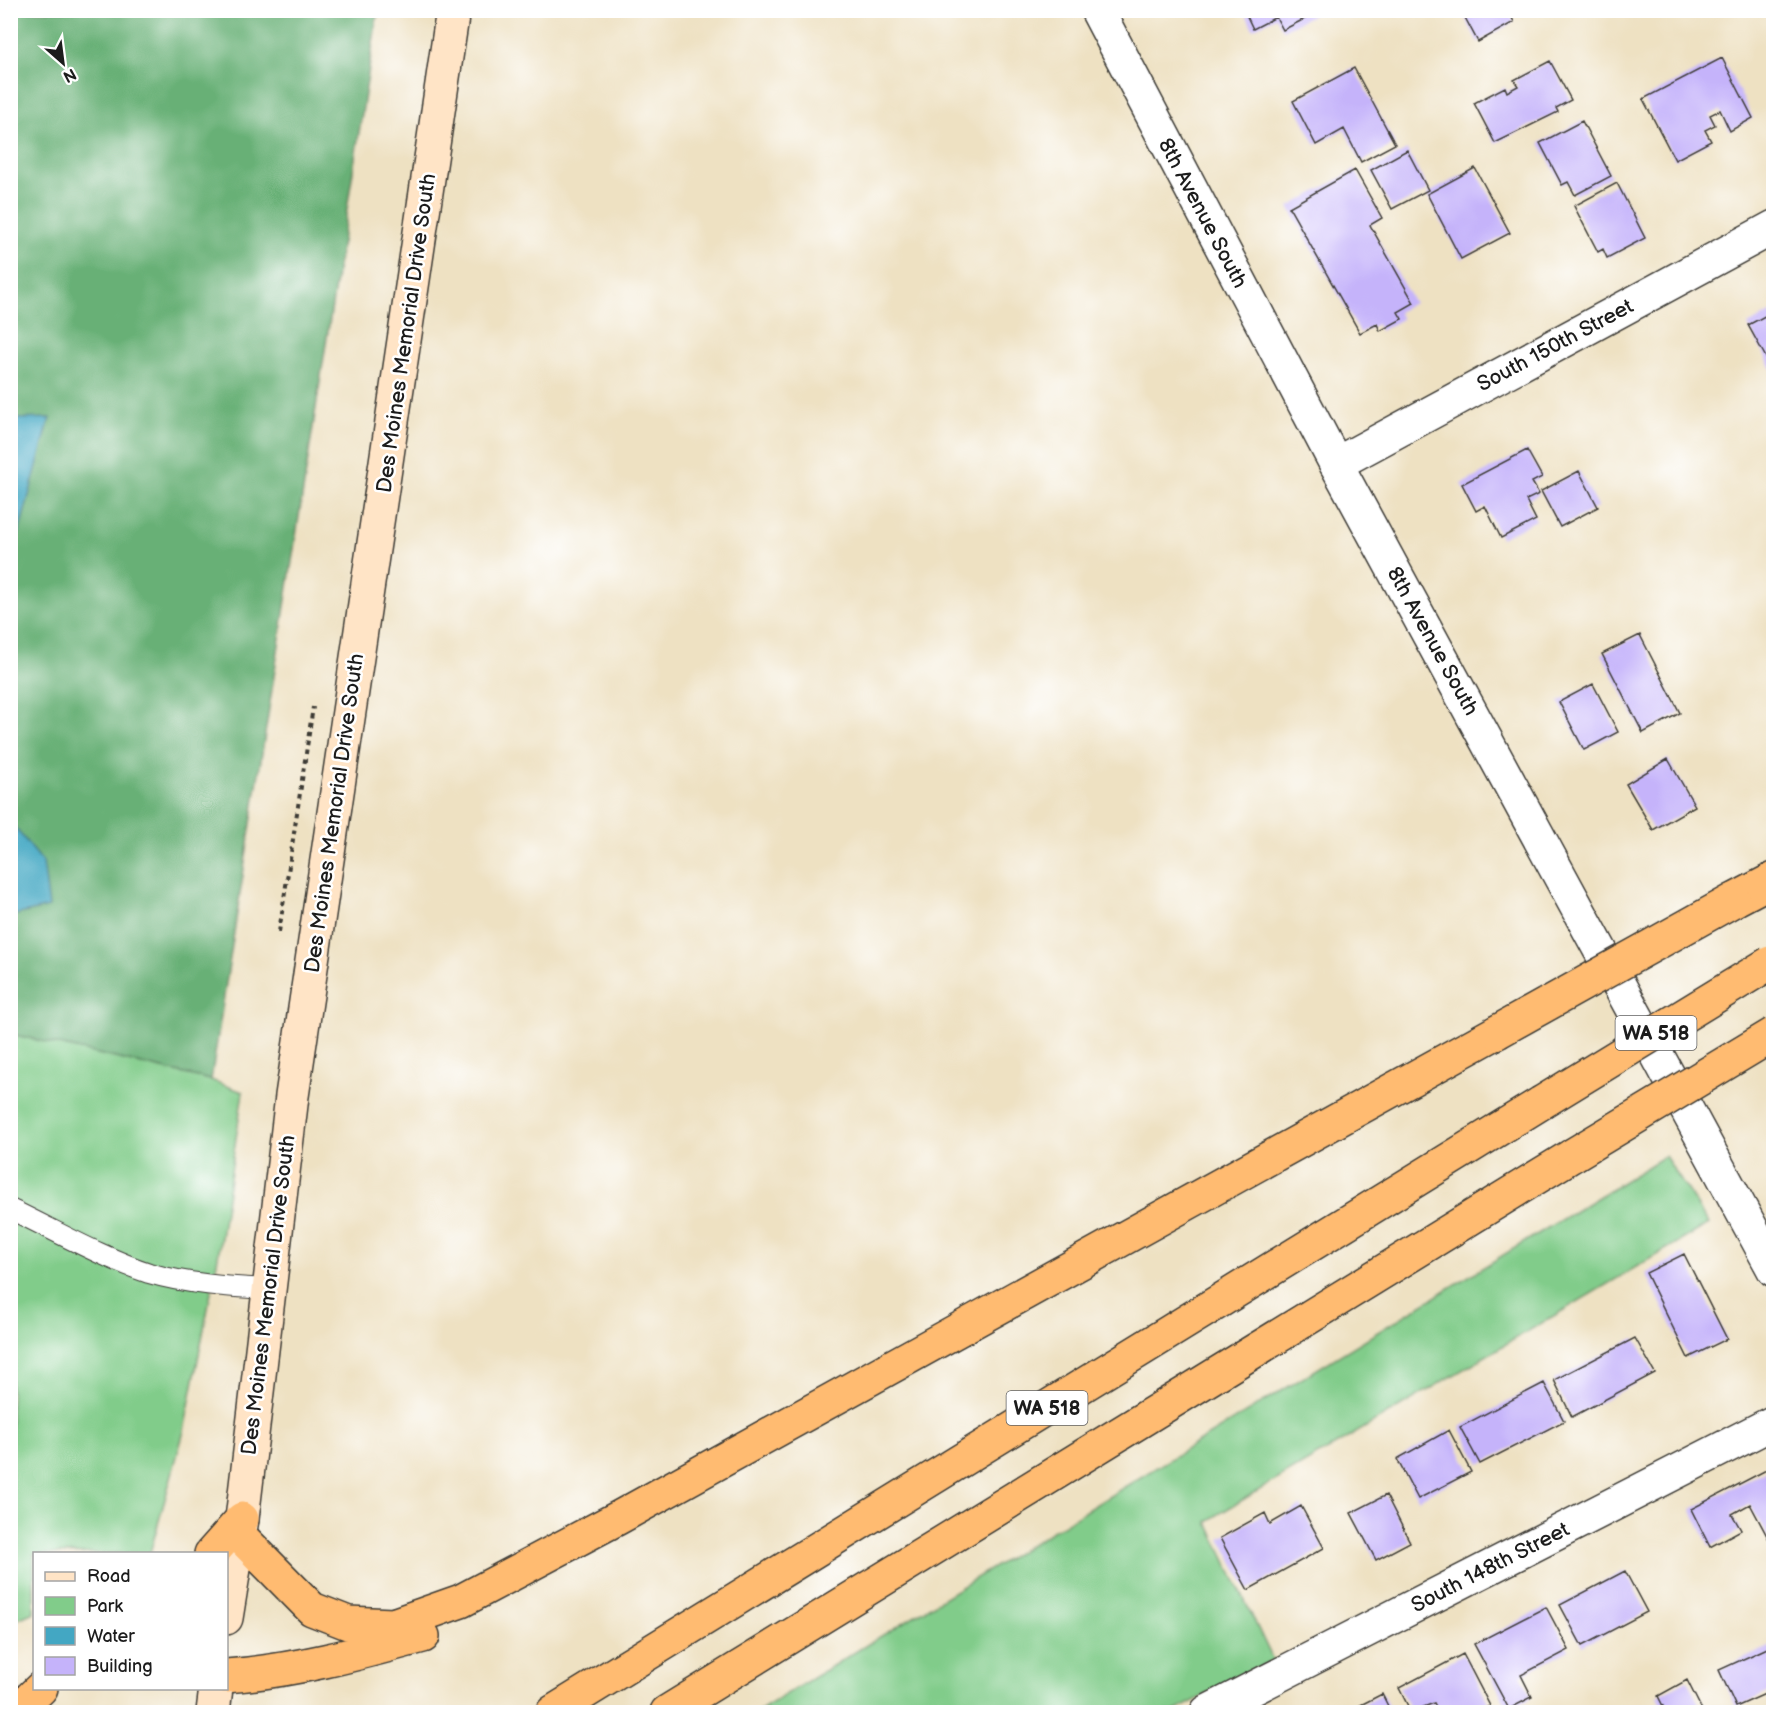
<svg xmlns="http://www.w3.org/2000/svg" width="1784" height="1723" viewBox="0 0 1784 1723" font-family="'Balsamiq Sans',sans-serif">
  <rect width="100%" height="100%" fill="#fff"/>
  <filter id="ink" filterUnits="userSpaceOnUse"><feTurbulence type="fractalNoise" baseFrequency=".0167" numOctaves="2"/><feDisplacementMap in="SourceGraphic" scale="12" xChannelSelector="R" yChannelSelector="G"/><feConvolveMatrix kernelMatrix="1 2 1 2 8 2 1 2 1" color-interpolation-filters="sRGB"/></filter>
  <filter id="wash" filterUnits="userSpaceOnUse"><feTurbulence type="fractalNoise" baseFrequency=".008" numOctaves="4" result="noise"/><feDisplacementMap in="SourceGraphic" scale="24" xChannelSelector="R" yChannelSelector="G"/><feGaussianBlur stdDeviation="1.35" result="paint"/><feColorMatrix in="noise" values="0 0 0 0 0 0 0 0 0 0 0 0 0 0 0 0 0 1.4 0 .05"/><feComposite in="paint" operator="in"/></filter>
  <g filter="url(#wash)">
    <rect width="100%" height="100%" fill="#eee1c2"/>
    <path fill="#81cc8a" stroke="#4e7453" stroke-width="1.5" d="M11 1034 211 1080 243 1092 218 1257 184 1431 150 1553 34 1554V1612L11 1622Z
      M1665 1156 1709 1224 1207 1521 1273 1660 1173 1712H757Z"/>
    <path fill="#68b076" stroke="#426649" stroke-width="1.5" d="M11 11H378L211 1080 11 1034Z"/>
    <path fill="#43a7c3" stroke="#306270" stroke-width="1.5" d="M50 418 17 540 11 557V419Z
      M11 812 13 825 43 862 49 907 11 916Z"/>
    <g id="blocks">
      <path fill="#c5b3fa" d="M1244 10H1322L1283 30 1276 17 1253 29Z
        M1461 10H1508L1514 22 1478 42Z
        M1722 58 1753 118 1730 131 1720 110 1710 115 1715 125 1705 130 1711 141 1675 160 1643 99Z
        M1550 61 1571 100 1556 108 1558 112 1495 143 1474 103 1505 87 1507 92 1518 86 1514 80Z
        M1354 68 1395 144 1361 162 1344 129 1316 145 1293 101Z
        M1582 121 1611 176 1575 195 1568 182 1562 185 1540 143Z
        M1407 150 1428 190 1392 209 1371 170Z
        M1475 168 1510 233 1461 259 1427 194Z
        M1355 170 1382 218 1370 225 1414 303 1398 312 1402 319 1380 331 1377 324 1360 333 1289 207Z
        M1617 183 1645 238 1607 258 1603 249 1598 252 1574 206Z
        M1774 311V372L1748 325Z
        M1527 450 1542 477 1532 482 1539 494 1526 500 1536 520 1501 538 1485 506 1476 511 1462 484Z
        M1579 471 1598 507 1560 527 1541 491Z
        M1640 635 1680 713 1643 733 1602 654Z
        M1593 684 1618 732 1584 750 1559 702Z
        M1668 759 1695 806 1653 830 1626 784Z
        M1684 1254 1727 1339 1688 1358 1646 1273Z
        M1635 1338 1655 1373 1572 1417 1554 1380Z
        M1544 1383 1564 1421 1480 1464 1460 1427Z
        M1449 1430 1471 1472 1418 1499 1397 1459Z
        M1774 1466V1549L1750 1504 1732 1514 1741 1530 1710 1547 1691 1509Z
        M1386 1495 1410 1542 1376 1560 1351 1513Z
        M1301 1506 1324 1548 1248 1590 1220 1538 1265 1513 1270 1524Z
        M1625 1571 1647 1612 1582 1646 1560 1605Z
        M1546 1607 1569 1650 1521 1675 1532 1697 1509 1709 1474 1644Z
        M1774 1645V1690L1736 1707 1719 1670Z
        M1463 1654 1490 1706 1477 1712H1439L1434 1703 1411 1712 1399 1688Z
        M1687 1680 1703 1712H1666L1658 1696Z
        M1382 1694 1391 1712H1347Z"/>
    </g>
  </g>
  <g filter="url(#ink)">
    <use href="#blocks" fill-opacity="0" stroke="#3c3a35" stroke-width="1.5"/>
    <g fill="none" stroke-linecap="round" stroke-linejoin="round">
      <defs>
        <path id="service" d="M10 1209C56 1231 101 1257 149 1273 186 1284 229 1287 268 1289"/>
        <path id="minor" d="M1336 464 1774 227
          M1207 1712 1774 1422"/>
        <path id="tertiary" d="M1097 10 1336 464 1774 1270"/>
        <path id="secondary" d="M226 1618 242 1519 292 1096 453 10
          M213 1712 216 1688"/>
        <path id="motorway" d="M1734 900 1774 879
          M239 1535 312 1609 348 1623 393 1625 461 1601 618 1518 1497 1032
          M211 1554 242 1519
          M226 1676C294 1671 357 1654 423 1636
          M16 1712 41 1688
          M553 1712 1541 1103
          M667 1712 1573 1155"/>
      </defs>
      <use href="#service" stroke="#3c3a35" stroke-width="22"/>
      <use href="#minor" stroke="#3c3a35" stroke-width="36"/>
      <use href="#tertiary" stroke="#3c3a35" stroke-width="36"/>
      <use href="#secondary" stroke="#3c3a35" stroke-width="36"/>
      <use href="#motorway" stroke="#3c3a35" stroke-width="36"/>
      <path stroke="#3c3a35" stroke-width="4" stroke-dasharray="4.5 4.5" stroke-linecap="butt" d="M279 932 313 707"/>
      <use href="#service" stroke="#fff" stroke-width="20"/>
      <use href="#minor" stroke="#fff" stroke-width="33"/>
      <use href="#tertiary" stroke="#fff" stroke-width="33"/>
      <use href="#secondary" stroke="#ffe4c6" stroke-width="33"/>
      <use href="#motorway" stroke="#ffbb71" stroke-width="33"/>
      <defs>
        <path id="motorway-bridge" d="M1497 1032 1734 900
          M1541 1103 1770 963
          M1573 1155 1774 1034"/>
      </defs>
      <use href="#motorway-bridge" stroke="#3c3a35" stroke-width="36" stroke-linecap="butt"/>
      <use href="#motorway-bridge" stroke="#ffbb71" stroke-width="33"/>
    </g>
  </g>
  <g text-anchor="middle" stroke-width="5" stroke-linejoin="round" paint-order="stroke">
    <g fill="#fff" stroke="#606060" stroke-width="1.5">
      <rect x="1615.5" y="1016" width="81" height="34" rx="4.5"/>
      <rect x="1006.5" y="1391" width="81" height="34" rx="4.5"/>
    </g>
    <g font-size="20" font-weight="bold" fill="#1c1c1c">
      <text x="1656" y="1040">WA 518</text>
      <text x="1047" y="1415">WA 518</text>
    </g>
    <g font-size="21" fill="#1c1c1c" stroke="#fff">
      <text transform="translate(1203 213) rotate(62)" y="7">8th Avenue South</text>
      <text transform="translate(406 333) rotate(-82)" y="7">Des Moines Memorial Drive South</text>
      <text transform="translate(1555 345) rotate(-28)" y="7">South 150th Street</text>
      <text transform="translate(1433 641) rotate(61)" y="7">8th Avenue South</text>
      <text transform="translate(334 813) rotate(-82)" y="7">Des Moines Memorial Drive South</text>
      <text transform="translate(268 1295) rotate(-83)" y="7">Des Moines Memorial Drive South</text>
      <text transform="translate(1490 1567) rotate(-27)" y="7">South 148th Street</text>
    </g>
  </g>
  <rect width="1784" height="1723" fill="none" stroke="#fff" stroke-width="36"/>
  <rect x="33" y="1552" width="195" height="138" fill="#ffffff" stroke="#a4a4a4" stroke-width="1.5"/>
  <rect x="45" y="1572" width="30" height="9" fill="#ffe4c6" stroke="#a4a4a4" stroke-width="1.5"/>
  <text x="87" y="1582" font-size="18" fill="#1c1c1c">Road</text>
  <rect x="45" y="1597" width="30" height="18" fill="#81cc8a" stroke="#a4a4a4" stroke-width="1.5"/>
  <text x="87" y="1612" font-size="18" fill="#1c1c1c">Park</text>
  <rect x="45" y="1627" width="30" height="18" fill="#43a7c3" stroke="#a4a4a4" stroke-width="1.5"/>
  <text x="87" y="1642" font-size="18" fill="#1c1c1c">Water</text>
  <rect x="45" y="1657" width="30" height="18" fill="#c5b3fa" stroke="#a4a4a4" stroke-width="1.5"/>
  <text x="87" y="1672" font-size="18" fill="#1c1c1c">Building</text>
  <g transform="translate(63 63) rotate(152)" stroke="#ffffff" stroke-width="4.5" paint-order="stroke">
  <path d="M0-4.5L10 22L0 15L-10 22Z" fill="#1c1c1c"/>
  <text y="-9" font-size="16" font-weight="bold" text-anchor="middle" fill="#1c1c1c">N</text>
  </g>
</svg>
